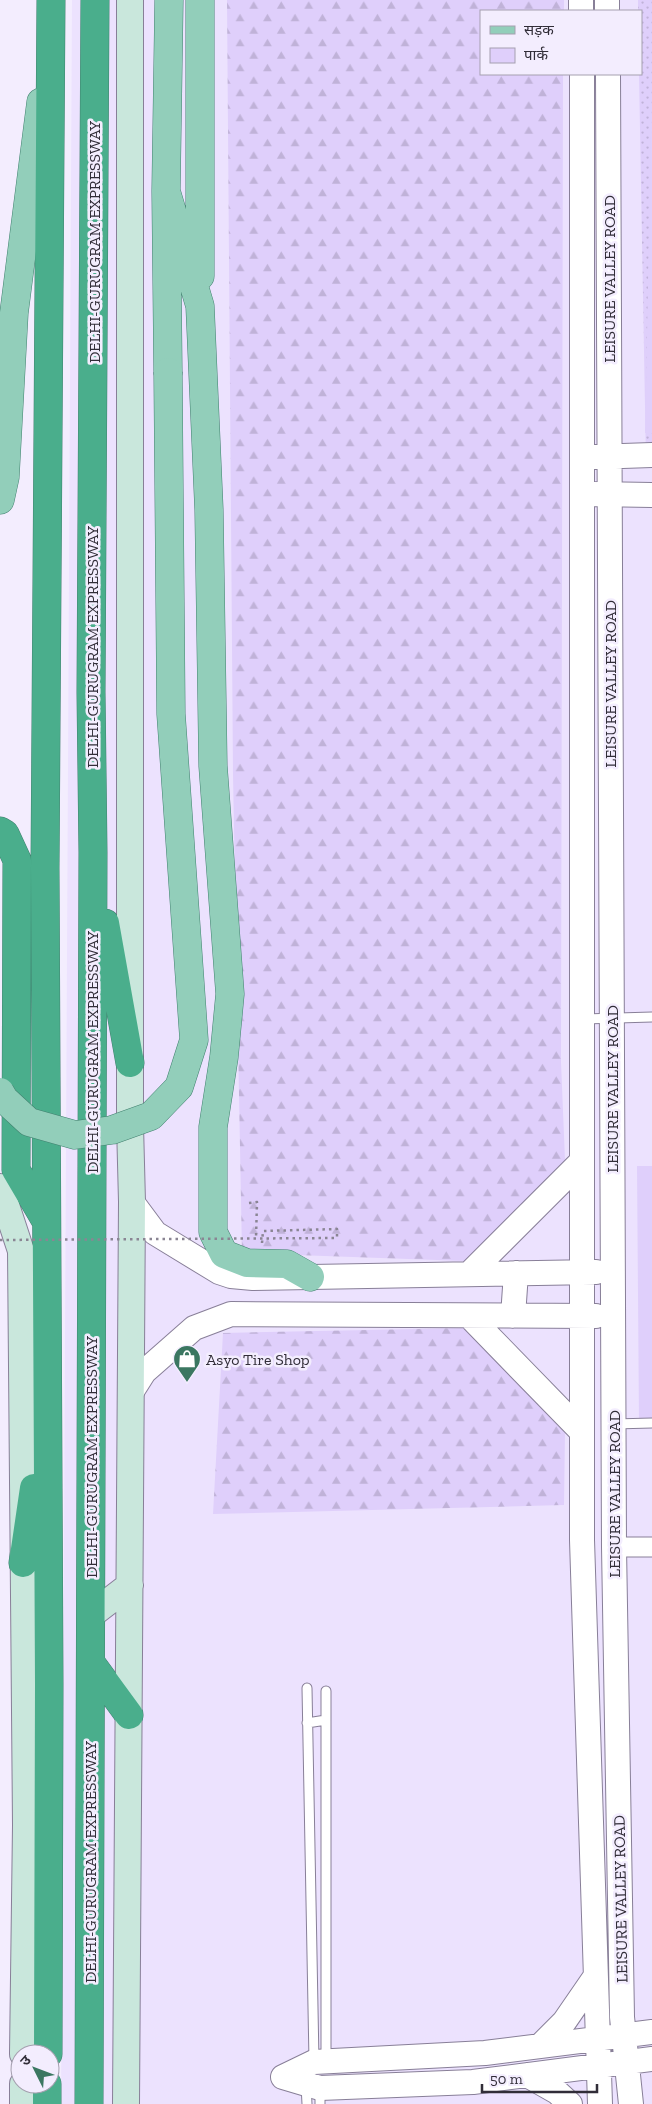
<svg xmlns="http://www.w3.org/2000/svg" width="652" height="2104" viewBox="0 0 652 2104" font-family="'Zilla Slab','Noto Sans Devanagari',serif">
  <defs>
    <pattern id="grass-dots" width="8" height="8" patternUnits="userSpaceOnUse" patternTransform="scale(1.25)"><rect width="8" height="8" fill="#dfcffb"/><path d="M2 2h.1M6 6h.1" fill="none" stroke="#c0b2d8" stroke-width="1.8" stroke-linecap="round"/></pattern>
    <pattern id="forest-firs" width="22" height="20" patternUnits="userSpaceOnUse" patternTransform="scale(1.25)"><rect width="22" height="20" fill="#dfcffb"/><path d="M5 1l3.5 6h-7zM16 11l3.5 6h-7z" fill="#c0b2d8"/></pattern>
  </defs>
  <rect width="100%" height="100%" fill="#f3edfe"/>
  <path fill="#ece2fe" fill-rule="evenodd" d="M72 0H652V2104H61ZM481 11H641V74H481Z"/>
  <path fill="url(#grass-dots)" d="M638 0H652V462H646L639 74 641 11H638Z"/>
  <path fill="url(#forest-firs)" d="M227 0H564V11H481V74H563L561 1062 565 1160 465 1261 242 1253 233 775Z
    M469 1328 565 1431 564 1505 213 1514 223 1333Z"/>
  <path fill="#dfcffb" d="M652 86V433H645Z
    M637 1166H652V1422H639Z"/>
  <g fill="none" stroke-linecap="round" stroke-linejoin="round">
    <defs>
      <path id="service" d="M584 1019 652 1017
        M614 1424 652 1423
        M307 1688 314 2061
        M307 1723 326 1720
        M326 2061V1691
        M306 2085 307 2104
        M320 2104V2088"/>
      <path id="minor" d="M614 1547H652"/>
      <path id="tertiary" d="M581 0V11
        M607 0V11
        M582 74V1540L600 2104
        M608 74 614 1547 622 2017 631 2104
        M593 457 652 455
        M594 494 652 495
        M132 1202 155 1233 219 1272 231 1276 253 1278 596 1272
        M469 1274 581 1162
        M513 1316 516 1273
        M470 1317 582 1432
        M132 1391 144 1372 194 1328 231 1314 596 1316
        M540 2046 564 2022 595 1977
        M527 2075 557 2092 570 2104
        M283 2077 314 2062 485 2053 652 2032
        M283 2077 320 2088 473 2082 652 2059"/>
      <path id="secondary" d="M0 1187 21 1251 26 1825 23 2054
        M91 1615 130 1585
        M23 2104V2084
        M126 2104 132 1202 130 1125V0"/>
      <path id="primary" d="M200 0V276
        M166 191 200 306 209 510 213 766 230 994 224 1057 213 1127V1232L224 1254 247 1263 287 1264 310 1277
        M168 372 166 191 169 0
        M0 500 5 477 14 313 41 102"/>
      <path id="motorway" d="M0 831 5 834 17 860 16 1170 46 1221
        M105 923 130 1063
        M23 1563 34 1488
        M91 1663 129 1715
        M48 2054 49 1684 45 869 51 0
        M47 2104V2084
        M89 2104 93 852 91 692 95 0"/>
    </defs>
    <use href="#service" stroke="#887f98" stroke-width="11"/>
    <use href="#minor" stroke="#887f98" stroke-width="21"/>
    <use href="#tertiary" stroke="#887f98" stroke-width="26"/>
    <use href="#secondary" stroke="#887f98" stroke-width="28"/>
    <use href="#primary" stroke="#41816f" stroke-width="29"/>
    <use href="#motorway" stroke="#41816f" stroke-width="29"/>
    <path stroke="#8a8593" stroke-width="2.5" stroke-dasharray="2.5 4" stroke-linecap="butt" d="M249 1203 257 1202 256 1238
      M262 1243 263 1231 337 1229V1238"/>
    <use href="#service" stroke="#fff" stroke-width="9"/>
    <use href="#minor" stroke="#fff" stroke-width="19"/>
    <use href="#tertiary" stroke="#fff" stroke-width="24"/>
    <use href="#secondary" stroke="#c9e7dc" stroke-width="26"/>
    <use href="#primary" stroke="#92ceba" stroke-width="28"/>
    <use href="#motorway" stroke="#4aae8c" stroke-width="28"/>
    <defs>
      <path id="primary-bridge" d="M0 1092 4 1099 29 1122 75 1135 112 1130 151 1116 179 1087 194 1040 171 714 168 372"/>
    </defs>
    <use href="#primary-bridge" stroke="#41816f" stroke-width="29" stroke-linecap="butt"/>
    <path stroke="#8a8593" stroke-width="2.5" stroke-dasharray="2.5 4" stroke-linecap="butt" d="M0 1240 337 1238"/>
    <use href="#primary-bridge" stroke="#92ceba" stroke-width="28"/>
  </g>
  <defs>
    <symbol id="shop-pin" viewBox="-11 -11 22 30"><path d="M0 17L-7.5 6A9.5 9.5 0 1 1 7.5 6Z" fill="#3b7761" stroke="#f3edfe"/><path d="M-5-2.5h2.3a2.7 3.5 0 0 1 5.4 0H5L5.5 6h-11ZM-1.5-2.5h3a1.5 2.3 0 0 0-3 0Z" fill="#fff"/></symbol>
  </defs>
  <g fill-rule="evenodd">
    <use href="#shop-pin" x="171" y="1343" width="32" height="43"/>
  </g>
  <g text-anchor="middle" stroke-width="5" stroke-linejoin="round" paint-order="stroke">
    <g font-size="16" fill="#312d38" stroke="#f3edfe">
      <text transform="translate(94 242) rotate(-90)" y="6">DELHI-GURUGRAM EXPRESSWAY</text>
      <text transform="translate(609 279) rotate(-90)" y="6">LEISURE VALLEY ROAD</text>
      <text transform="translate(92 647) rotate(-90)" y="6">DELHI-GURUGRAM EXPRESSWAY</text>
      <text transform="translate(610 684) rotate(-90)" y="6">LEISURE VALLEY ROAD</text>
      <text transform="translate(92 1052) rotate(-90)" y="6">DELHI-GURUGRAM EXPRESSWAY</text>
      <text transform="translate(612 1089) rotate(-90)" y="6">LEISURE VALLEY ROAD</text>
      <text transform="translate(91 1457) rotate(-90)" y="6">DELHI-GURUGRAM EXPRESSWAY</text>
      <text transform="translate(614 1494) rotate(-90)" y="6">LEISURE VALLEY ROAD</text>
      <text transform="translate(90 1862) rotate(-90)" y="6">DELHI-GURUGRAM EXPRESSWAY</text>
      <text transform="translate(620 1899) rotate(-91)" y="6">LEISURE VALLEY ROAD</text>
    </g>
    <g font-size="16" fill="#312d38" stroke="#f3edfe" text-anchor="start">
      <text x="206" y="1365">Asyo Tire Shop</text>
    </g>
  </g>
  <rect x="480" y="10" width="162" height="65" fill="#f3edfe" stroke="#a5a0af"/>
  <rect x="490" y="26" width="25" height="8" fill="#92ceba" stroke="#a5a0af"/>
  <text x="524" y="35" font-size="15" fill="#312d38">सड़क</text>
  <rect x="490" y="48" width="25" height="15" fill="#dfcffb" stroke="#a5a0af"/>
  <text x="524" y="60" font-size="15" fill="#312d38">पार्क</text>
  <g transform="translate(35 2069) rotate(312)"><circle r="24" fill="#f3edfe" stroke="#a5a0af"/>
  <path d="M0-4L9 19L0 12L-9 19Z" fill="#3b7761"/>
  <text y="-8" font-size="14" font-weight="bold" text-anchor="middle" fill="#312d38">उ</text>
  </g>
  <path d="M482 2084v8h115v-8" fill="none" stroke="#312d38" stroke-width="2.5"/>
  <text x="490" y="2084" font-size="15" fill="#312d38" stroke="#f3edfe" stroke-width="4" paint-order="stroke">50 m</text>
</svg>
